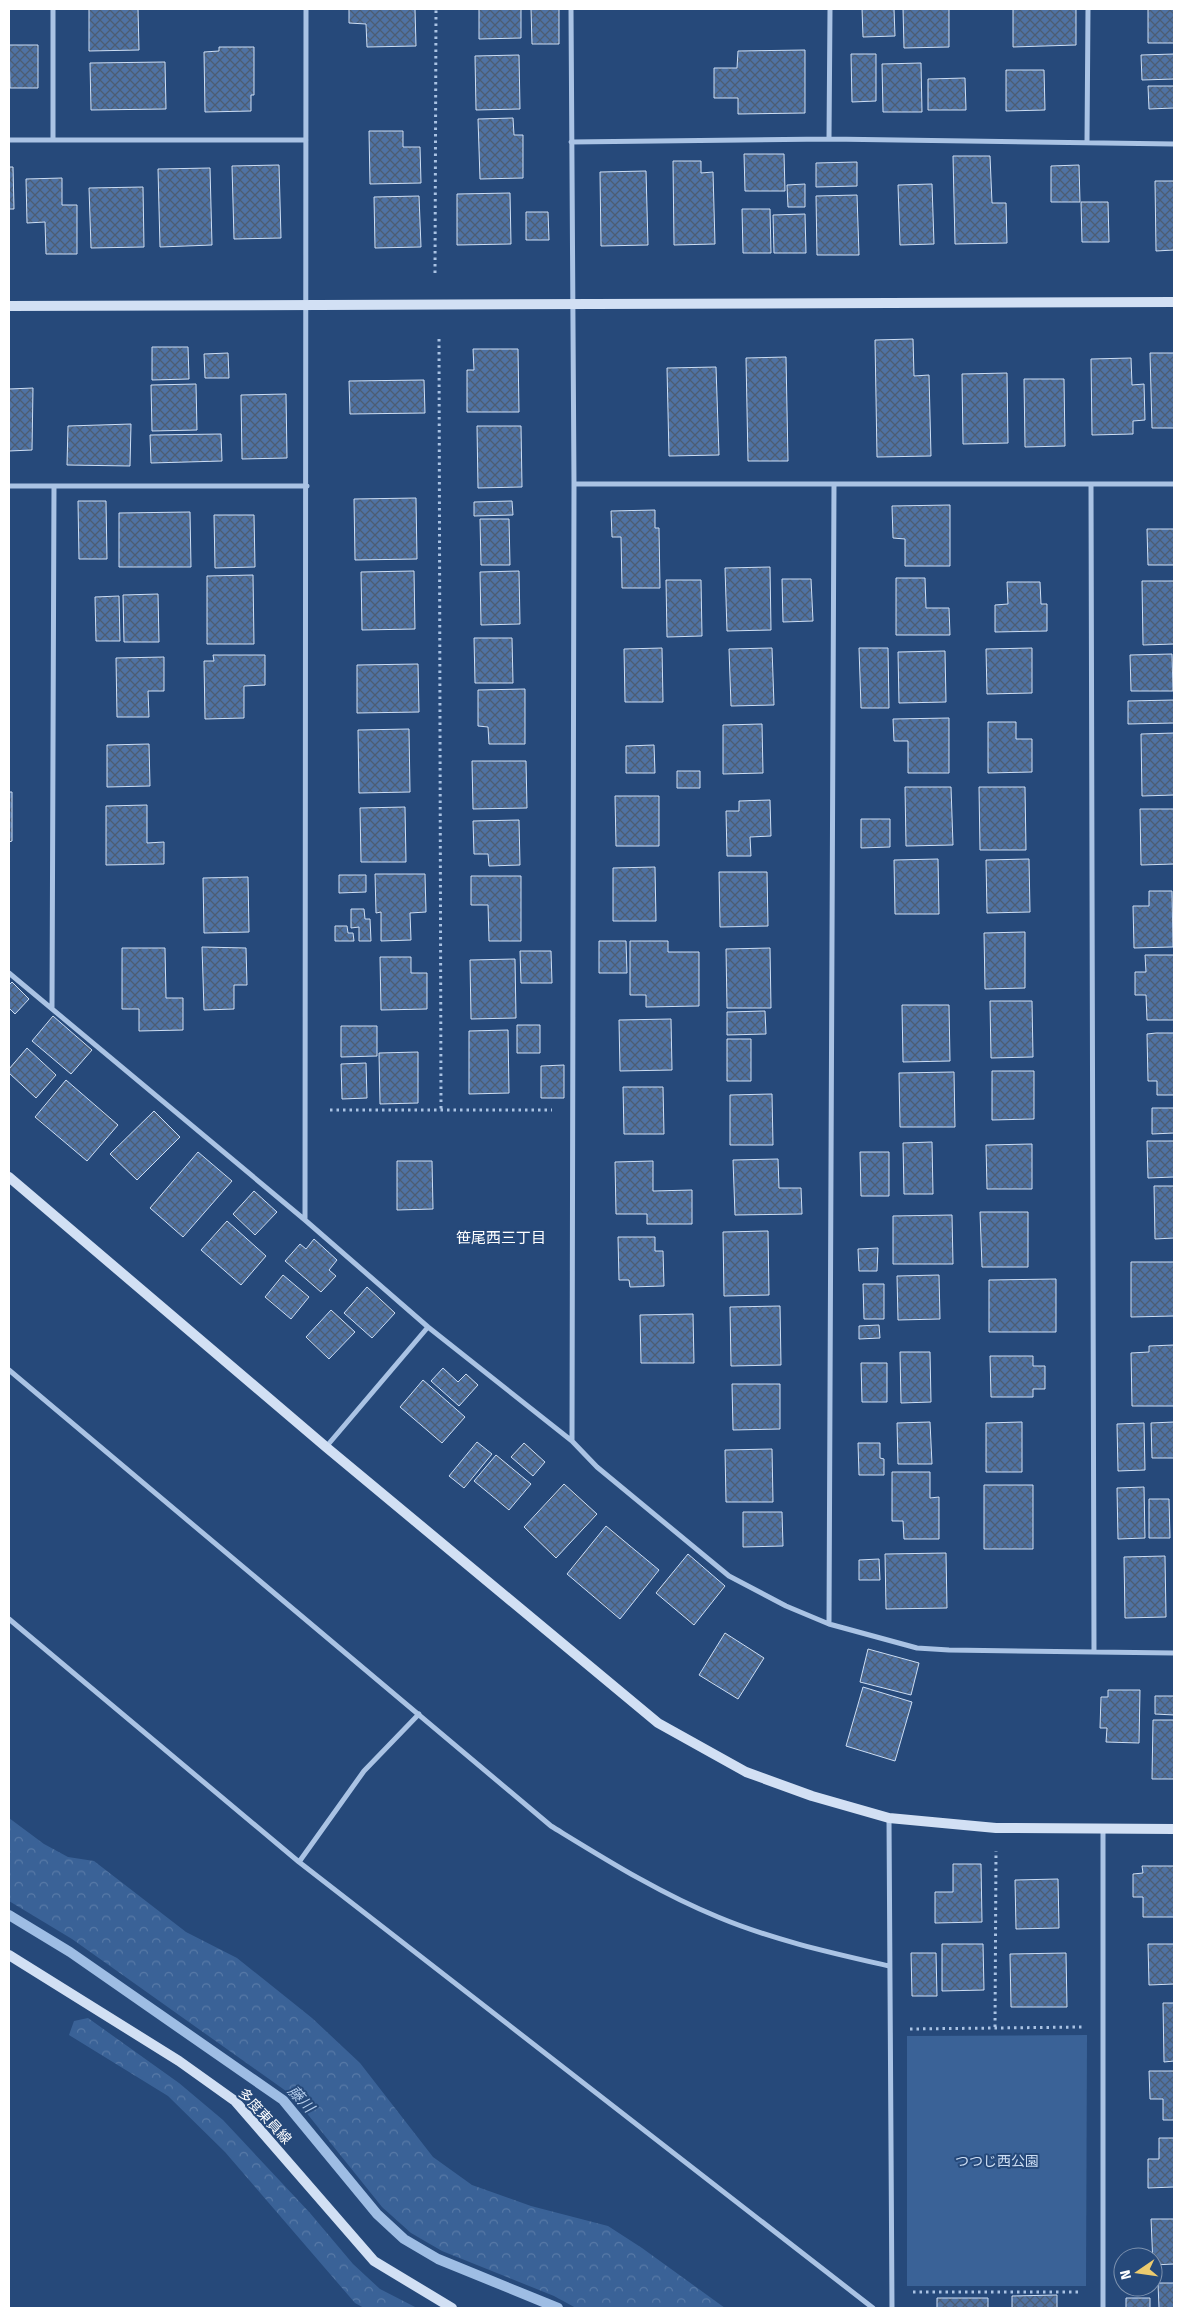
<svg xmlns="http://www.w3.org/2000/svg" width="1183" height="2317" viewBox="0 0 1183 2317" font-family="'Fira Sans','Noto Sans JP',sans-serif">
  <defs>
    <pattern id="forest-crowns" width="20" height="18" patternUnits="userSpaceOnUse" patternTransform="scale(1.25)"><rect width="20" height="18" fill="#3a6297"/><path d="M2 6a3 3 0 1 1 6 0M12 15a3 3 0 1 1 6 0" fill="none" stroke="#587aa7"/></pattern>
    <pattern id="building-cross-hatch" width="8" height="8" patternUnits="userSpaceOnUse" patternTransform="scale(1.25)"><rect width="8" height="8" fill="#4f72a3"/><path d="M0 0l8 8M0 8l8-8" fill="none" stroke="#4d5d73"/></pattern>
  </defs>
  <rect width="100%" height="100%" fill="#26497a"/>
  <path fill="#3a6297" d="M1087 2035 1086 2286H907V2036Z"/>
  <path fill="url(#forest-crowns)" d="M9 1818 44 1844 68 1857 94 1861 186 1932 237 1958 312 2018 360 2063 433 2157 472 2185 531 2206 608 2226 642 2248 725 2308H576L554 2296 442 2251 411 2233 382 2207 293 2096 72 1939 9 1901Z
    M88 2018 179 2083 223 2120 310 2213 353 2264 380 2289 417 2308H364L355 2303 225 2152 168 2096 69 2035 74 2021Z"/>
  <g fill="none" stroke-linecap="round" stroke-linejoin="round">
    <path stroke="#9ebde4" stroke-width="10" d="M9 1915 70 1952 283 2100 377 2214 404 2239 438 2259 558 2308"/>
  </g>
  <path fill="url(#building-cross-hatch)" stroke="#ccddf3" d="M89 9H138L139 50 89 51Z
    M349 9H415L416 46 367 47 366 24 349 23Z
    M479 9H521V38L479 39Z
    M531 9H559V44H532Z
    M862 9H894L895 36 863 37Z
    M903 9H949V47L904 48Z
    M1013 9H1076V45L1013 47Z
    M1148 9H1174V43H1148Z
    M9 45H38V88H10Z
    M219 47H254V95H251V111L205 112 204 52 219 51Z
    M805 50V113L738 114V98H714V68H737L738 51Z
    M851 54H876V101L852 102Z
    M1174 54V79L1142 80 1141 55Z
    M519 55 520 109 476 110 475 56Z
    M165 62 166 109 91 110 90 63Z
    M921 63 922 112H883L882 64Z
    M1006 70H1044L1045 110 1006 111Z
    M965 78 966 110H928V79Z
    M1148 86H1174V108L1149 109Z
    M513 118 514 135H523V178L480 179 478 119Z
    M369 131H403V147H420L421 183 370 184Z
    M744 154H784L785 191H745Z
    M953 156H990L992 203H1006L1007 243 955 244Z
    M673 161H701V173L713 172 715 244 674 245Z
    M857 162V186L816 187V163Z
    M279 165 281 238 234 239 232 166Z
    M1079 165 1080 202H1051V166Z
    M9 167H13L14 209H9Z
    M210 168 212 245 160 247 158 169Z
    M646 171 648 245 601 246 600 172Z
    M62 178V205H77V254H46L45 222 27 223 26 179Z
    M1155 181H1174V250L1156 251Z
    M805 184V207H788L787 185Z
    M932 184 934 244 900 245 898 185Z
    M143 187 144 247 91 248 89 188Z
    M510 193 511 244 457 245V194Z
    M857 195 859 255H817L816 196Z
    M419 196 421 247 375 248 374 197Z
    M1081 202H1108L1109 242H1082Z
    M742 209H770L771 253H743Z
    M526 212H548L549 240H526Z
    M805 214 806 253H774L773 215Z
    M913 339 914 376 929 375 931 456 877 457 875 340Z
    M152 347H188L189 379 152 380Z
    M473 349H518L519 412H467V370H474Z
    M228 353 229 378H205L204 354Z
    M1150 353H1174V428H1152Z
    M786 357 788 461H748L746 358Z
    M1131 358 1132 385 1144 384 1145 420 1133 421V434L1092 435 1091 359Z
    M716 367 719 455 669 456 667 368Z
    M1007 373 1008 443 963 444 962 374Z
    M1024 379H1064L1065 446 1025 447Z
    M424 380 425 413 350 414 349 381Z
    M196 384 197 430 152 431 151 385Z
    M33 388 32 450 9 451V389Z
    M286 394 287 458 242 459 241 395Z
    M131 424 130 466 67 465 68 426Z
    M477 426H521L522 487 478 488Z
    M221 434 222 461 151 463 150 435Z
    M416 498 417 559 355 560 354 499Z
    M78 501H106L107 559H79Z
    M512 501 513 515 474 516V502Z
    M950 505V566H905V539L893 538 892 506Z
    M655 510V528H659L660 588H622L621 537H612L611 511Z
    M190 512 191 567H119V513Z
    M214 515H254L255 567 215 568Z
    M480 519H509L510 565H481Z
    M1147 529H1174V565H1148Z
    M770 567 771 630 727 631 725 568Z
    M414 571 415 629 362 630 361 572Z
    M519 571 520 624 481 625 480 572Z
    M253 575 254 644H207V576Z
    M896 578H925L926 608H949L950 635H896Z
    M782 579H811L813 621 783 622Z
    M666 580H701L702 636 667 637Z
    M1142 581H1174V644L1143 645Z
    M1007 582H1040L1041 604H1047V631L995 632V605L1008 604Z
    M158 594 159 642H124L123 595Z
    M119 596 120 641H96L95 597Z
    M474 638H512L513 683H475Z
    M662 648 663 702H625L624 649Z
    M772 648 774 705 731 706 729 649Z
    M859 648H888L889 708H861Z
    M1032 648V693L987 694 986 649Z
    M945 651 946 702 899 703 898 652Z
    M1172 654 1173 691H1131L1130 655Z
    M213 655H265V685L244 686V718L205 719 204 661H214Z
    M164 657V691H148L149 717H117L116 658Z
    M418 664 419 712 357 713V665Z
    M525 689V744H489L488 727 478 726V690Z
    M1174 700V723L1128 724V701Z
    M949 718V773H908V741H894L893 719Z
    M988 722H1016V739H1032V772L988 773Z
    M762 724 763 773 723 774V725Z
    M409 729 410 792 359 793 358 730Z
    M1174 733V795L1142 796 1141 734Z
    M149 744 150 786 107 787V745Z
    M654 745 655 773H626V746Z
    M472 761H526L527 808 473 809Z
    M677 771H700V788H677Z
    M905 787H951L953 845 906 846Z
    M979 787H1025L1026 850H980Z
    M9 792H12V841L9 842Z
    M615 796H659V846H616Z
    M770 800 771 836 750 837 751 856H727L726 811H739V801Z
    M147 805V843L164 842V864L106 865V806Z
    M405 807 406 862H361L360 808Z
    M1140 809H1174V864L1141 865Z
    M861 819H890V847L861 848Z
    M519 820 520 865 489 866 488 854H474L473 821Z
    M938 859 939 914H895L894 860Z
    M1029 859 1030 912 987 913 986 860Z
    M655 867 656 921H613V868Z
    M719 872H767L768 926 720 927Z
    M375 874H425L426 912 410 913 411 940 381 941V912L376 913Z
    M339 875H366V892L339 893Z
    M471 876H521V941H489L488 905H471Z
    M248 877 249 932 204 933 203 878Z
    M1149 891H1172L1173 947 1134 948 1133 906H1149Z
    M351 909H364L365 919H370L371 941H359V927L351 928Z
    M335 926H347L348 933H353L354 941H335Z
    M1025 932V988L985 989 984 933Z
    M599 941H626L627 973H599Z
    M630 941H668V952H699V1006L646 1007V995H630Z
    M202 947 246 948 247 985H234V1009L204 1010Z
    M122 948H165L166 998H183V1030L139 1031V1009H122Z
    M770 948 771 1008H727L726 949Z
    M520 951H551L552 983H521Z
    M1145 955H1174V1020H1147L1146 995H1135V972H1146Z
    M380 957H411V973H427V1009L381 1010Z
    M515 959 516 1018 471 1019 470 960Z
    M12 982 29 999 15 1014 9 1008V985Z
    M990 1001H1032L1033 1057 991 1058Z
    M902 1005H949L950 1061 903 1062Z
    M765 1011 766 1034 727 1035V1012Z
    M53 1016 92 1050 71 1074 32 1041Z
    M671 1019 672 1070 620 1071 619 1020Z
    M517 1025H540V1053H517Z
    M341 1026H377V1056L341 1057Z
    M508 1030 509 1093 469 1094V1031Z
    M1156 1033H1174V1095H1157V1081H1148L1147 1034Z
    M727 1039H751V1081H727Z
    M27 1048 56 1075 36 1098 9 1073V1069Z
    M418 1052V1103L380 1104 379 1053Z
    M366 1063 367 1098 342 1099 341 1064Z
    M564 1065V1098H541V1066Z
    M992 1071H1034V1119L992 1120Z
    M954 1072 955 1127H900L899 1073Z
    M66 1080 118 1125 87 1161 35 1117Z
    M623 1087H663L664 1134H624Z
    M772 1094 773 1145H730V1095Z
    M1152 1108H1174V1133L1152 1134Z
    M154 1111 180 1137 137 1180 110 1154Z
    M1147 1141H1174V1177L1148 1178Z
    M932 1142 933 1194H904L903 1143Z
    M1032 1144V1189H987L986 1145Z
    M198 1152 232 1181 183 1237 150 1208Z
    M860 1152H889V1196H861Z
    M778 1159 779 1188H801L802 1214 735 1215 733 1160Z
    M397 1161H432L433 1209 397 1210Z
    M653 1161V1191L692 1190V1224H647V1214H616L615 1162Z
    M1154 1186H1174V1238L1155 1239Z
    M254 1191 277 1212 255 1235 233 1214Z
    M980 1212H1028V1267H982Z
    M952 1215 953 1264H893V1216Z
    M227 1221 266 1256 241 1285 201 1250Z
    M768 1231 769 1295 724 1296 723 1232Z
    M618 1237H655V1251H663L664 1286 630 1287 629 1280H619Z
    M314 1239 337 1260 329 1270 336 1276 321 1292 285 1261 300 1244 306 1249Z
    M878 1248 877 1271H859L858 1249Z
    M1131 1262H1174V1316L1131 1317Z
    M283 1275 309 1297 291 1319 265 1297Z
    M939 1275 940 1319 898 1320 897 1276Z
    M1056 1279V1332H989V1280Z
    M863 1284H884V1319H864Z
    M367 1287 395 1313 372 1338 344 1313Z
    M780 1306 781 1365 731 1366 730 1307Z
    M331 1310 355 1332 329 1359 306 1337Z
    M693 1314 694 1363H641L640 1315Z
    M879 1325 880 1338 859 1339V1326Z
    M1174 1345V1406H1132L1131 1353 1149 1352V1346Z
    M900 1352H930L931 1402 901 1403Z
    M990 1356H1033V1366H1045V1389H1033V1397H991Z
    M861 1363H887V1402H862Z
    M443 1368 458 1382 466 1374 478 1385 459 1406 431 1381Z
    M423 1380 465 1417 442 1443 400 1407Z
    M732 1384H780V1429L733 1430Z
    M930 1422 932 1464H898L897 1423Z
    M1022 1422V1472H986V1423Z
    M1174 1422V1458H1152L1151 1423Z
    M1144 1423 1145 1470 1118 1471 1117 1424Z
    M477 1442 492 1454 464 1488 449 1476Z
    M524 1443 545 1462 533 1476 511 1457Z
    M858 1443H880V1458L884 1459V1475H859Z
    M772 1449 773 1502H726L725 1450Z
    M496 1455 531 1484 509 1510 474 1481Z
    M892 1472H930V1498L939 1497V1539H904L903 1521H892Z
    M564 1484 597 1514 556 1558 524 1527Z
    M984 1485H1033V1549H984Z
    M1144 1487 1145 1538 1118 1539 1117 1488Z
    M1149 1499H1169L1170 1538H1149Z
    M743 1512H782L783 1546 743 1547Z
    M606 1526 659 1570 620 1619 567 1574Z
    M946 1553 947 1608 886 1609 885 1554Z
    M688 1554 725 1586 694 1625 656 1593Z
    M1165 1556 1166 1617 1125 1618 1124 1557Z
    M879 1559 880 1580H859V1560Z
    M725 1633 764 1658 738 1699 699 1675Z
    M868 1649 919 1663 911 1695 860 1682Z
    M863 1687 912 1702 895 1761 846 1746Z
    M1108 1690H1140L1139 1743 1106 1742 1107 1728H1100L1101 1697H1108Z
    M1155 1696H1174V1715L1155 1714Z
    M1153 1720H1174V1779H1152Z
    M953 1864H981L982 1922 935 1923V1892H953Z
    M1142 1866H1174V1917H1143V1897H1133V1874L1143 1873Z
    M1058 1879 1059 1928 1016 1929 1015 1880Z
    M942 1944H983L984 1990 942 1991Z
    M1148 1944H1174V1984L1149 1985Z
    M911 1953H936L937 1996H912Z
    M1066 1953 1067 2007H1011L1010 1954Z
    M1163 2003H1174V2061L1164 2062Z
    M1149 2071H1174V2120H1163V2099H1150Z
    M1159 2138H1174V2187L1148 2188V2159H1159Z
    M1151 2219H1174V2264L1153 2265Z
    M1158 2283H1174V2308H1159Z
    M1057 2295V2308H1012V2296Z
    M937 2298H988V2308H937Z
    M1126 2298H1150V2308H1126Z"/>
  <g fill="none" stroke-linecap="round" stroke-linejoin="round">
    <path stroke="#aac3e4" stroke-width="3" stroke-dasharray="2.5 4" stroke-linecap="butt" d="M435 273 436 9
      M439 339 441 1110
      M330 1110H552
      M995 2027 996 1851
      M910 2029 1082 2027
      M913 2292H1082"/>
    <path stroke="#aac3e4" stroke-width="5" d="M53 9V140
      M571 9 574 484 572 1441
      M829 139 830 9
      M9 140H306
      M571 142 829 139 1174 144
      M1087 142 1088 9
      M574 484H1174
      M1091 484 1094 1652
      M9 486H307
      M9 973 305 1220 428 1327 572 1441 597 1467 729 1576 786 1606 829 1624 917 1648 949 1650 1174 1653
      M52 1009 54 486
      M305 1220 306 9
      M9 1370 551 1826C605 1859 659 1893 718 1917 773 1940 832 1953 889 1966
      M326 1447 428 1327
      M9 1619 299 1862 873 2308
      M829 1624 834 484
      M889 1818 892 2308
      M1103 1829V2308
      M299 1862 364 1771 419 1714"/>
    <path stroke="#d2e0f4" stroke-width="10" d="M9 306 1174 302
      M9 1177 326 1447 658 1723 746 1772 812 1796 889 1818 996 1828 1174 1829
      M9 1955 179 2061 235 2101 374 2261 452 2308"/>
  </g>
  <g text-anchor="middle" stroke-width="4" stroke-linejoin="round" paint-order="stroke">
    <g font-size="14" fill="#fff" stroke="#26497a">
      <text transform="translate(265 2116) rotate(47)" y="5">多度東員線</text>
    </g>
    <g font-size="14" fill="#ccddf3" stroke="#26497a">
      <text x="997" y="2166">つつじ西公園</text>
    </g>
    <g font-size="15" fill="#fff" stroke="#26497a">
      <text x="501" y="1243">笹尾西三丁目</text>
    </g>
    <g font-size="15" font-style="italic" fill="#b5cdec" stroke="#26497a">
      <text transform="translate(301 2099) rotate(47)" y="5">藤川</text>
    </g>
  </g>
  <rect width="1183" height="2317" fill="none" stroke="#ffffff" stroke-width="20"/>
  <g transform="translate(1138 2272) rotate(257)"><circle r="24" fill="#26497a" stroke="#7d92af"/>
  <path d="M0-4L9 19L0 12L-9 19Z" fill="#eccb6f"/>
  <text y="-8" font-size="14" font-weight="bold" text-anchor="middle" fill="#ffffff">N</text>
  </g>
</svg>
